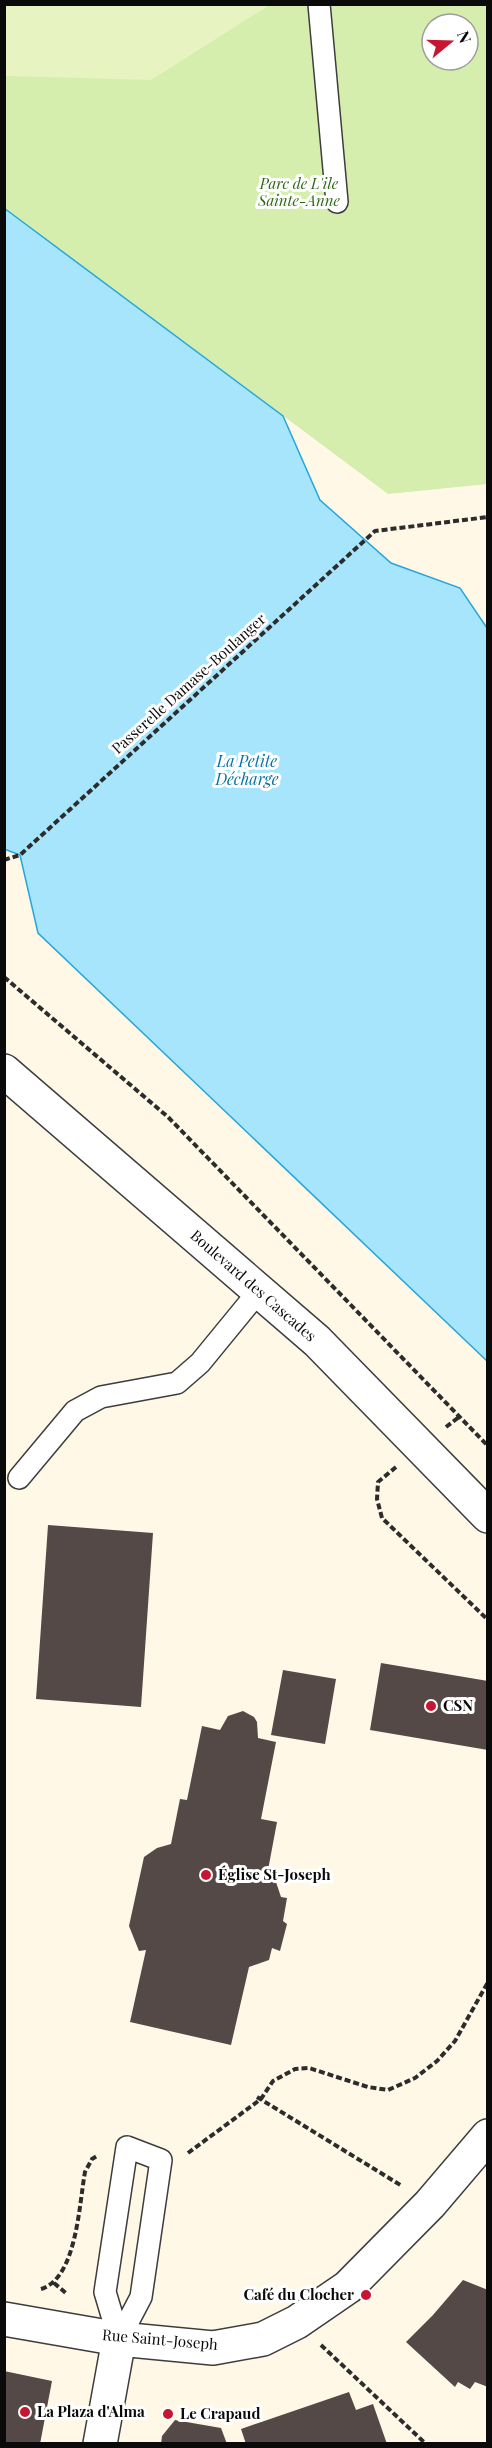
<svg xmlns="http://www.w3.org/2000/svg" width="492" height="2448" viewBox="0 0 492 2448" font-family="'Playfair Display',serif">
  <rect width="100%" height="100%" fill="#fff8e7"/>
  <path fill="#d5edad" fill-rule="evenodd" d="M4 5H487V484L388 494 5 208ZM432 24H468V60H432Z"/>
  <path fill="#e7f3c0" d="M5 4H270V5L151 80 5 76Z"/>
  <path fill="#a6e5fc" stroke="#26a6da" stroke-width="1.5" d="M4 208 283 416 320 500 391 563 460 588 487 628V1361L38 933 20 855 4 849Z"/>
  <path fill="#544946" d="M48 1525 153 1533 141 1707 36 1699Z
    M381 1663 488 1681V1750L370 1730Z
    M283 1670 336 1679 325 1744 271 1735Z
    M243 1711 254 1717 257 1722 258 1738 276 1742 261 1819 277 1822 268 1870 275 1879 281 1897 287 1898 283 1921 287 1924 280 1951 272 1948 269 1960 249 1967 231 2045 130 2022 146 1950 139 1951 129 1926 144 1857 157 1848 171 1844 180 1799 187 1800 202 1726 220 1730 228 1716Z
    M463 2280 488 2290V2387L475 2382 470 2389 458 2382 455 2387 406 2342 433 2315Z
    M4 2371 52 2381 40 2444H4Z
    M349 2392 356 2410 373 2404 387 2444H246L241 2429Z
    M175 2420 221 2428 227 2444H161L162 2436Z"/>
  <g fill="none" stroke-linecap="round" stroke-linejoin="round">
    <defs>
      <path id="service" d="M319 4 337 202
        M19 1478 75 1411 101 1397 177 1383 200 1363 259 1291
        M127 2147 161 2160 141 2297 119 2339 105 2292Z"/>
      <path id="tertiary" d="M4 1071 317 1341 488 1516
        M4 2319 119 2339 213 2348 263 2339 297 2322 348 2287 430 2204 488 2136
        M100 2444 119 2339"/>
    </defs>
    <use href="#service" stroke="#3d3d3d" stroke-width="24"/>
    <use href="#tertiary" stroke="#3d3d3d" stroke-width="36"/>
    <path stroke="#2c2c2c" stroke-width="4" stroke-dasharray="6 3" stroke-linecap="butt" d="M4 860 20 855 375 531 488 517
      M4 977 168 1117 488 1446
      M446 1427 459 1417
      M396 1467 378 1482 377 1499 382 1518 488 1620
      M257 2097 402 2186
      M188 2153 261 2099 273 2081 295 2069 309 2068 368 2087 388 2090 415 2078 437 2061 455 2041 488 1982
      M54 2283 67 2294
      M41 2289C77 2278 79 2204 85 2172L92 2159 97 2156
      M321 2345 426 2444"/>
    <use href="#service" stroke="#fff" stroke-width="21"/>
    <use href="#tertiary" stroke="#fff" stroke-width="33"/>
  </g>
  <g fill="#c61632" stroke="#fff" stroke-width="2">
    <circle cx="431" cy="1706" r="6"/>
    <circle cx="206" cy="1875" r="6"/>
    <circle cx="366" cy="2295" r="6"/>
    <circle cx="25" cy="2412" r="6"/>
    <circle cx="168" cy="2414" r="6"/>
  </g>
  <g text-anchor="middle" stroke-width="6" stroke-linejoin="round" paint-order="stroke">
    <g font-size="15" font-style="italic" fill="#2f6716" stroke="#fff">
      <text x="299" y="189">Parc de L'ile<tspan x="299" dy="17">Sainte-Anne</tspan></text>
    </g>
    <g font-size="15" fill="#0a0a0a" stroke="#fff">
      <text transform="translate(189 684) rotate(-42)" y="5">Passerelle Damase-Boulanger</text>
      <text transform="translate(253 1286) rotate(41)" y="5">Boulevard des Cascades</text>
      <text transform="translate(160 2340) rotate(5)" y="5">Rue Saint-Joseph</text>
    </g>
    <g font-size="15" font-weight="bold" fill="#0a0a0a" stroke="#fff" text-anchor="start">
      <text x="443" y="1711">CSN</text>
      <text x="218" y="1880">Église St-Joseph</text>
      <text x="354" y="2300" text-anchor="end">Café du Clocher</text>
      <text x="37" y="2417">La Plaza d'Alma</text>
      <text x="180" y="2419">Le Crapaud</text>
    </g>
    <g font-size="16" font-style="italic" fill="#0972a6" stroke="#fff">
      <text x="247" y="767">La Petite<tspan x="247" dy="18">Décharge</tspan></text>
    </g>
  </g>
  <rect width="492" height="2448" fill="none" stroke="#0a0a0a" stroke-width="12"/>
  <g transform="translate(450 42) rotate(71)"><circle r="28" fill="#ffffff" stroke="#9d9d9d" stroke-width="1.5"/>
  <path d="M0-4.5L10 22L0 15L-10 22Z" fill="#c61632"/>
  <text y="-9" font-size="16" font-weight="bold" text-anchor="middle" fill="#0a0a0a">N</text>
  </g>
</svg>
